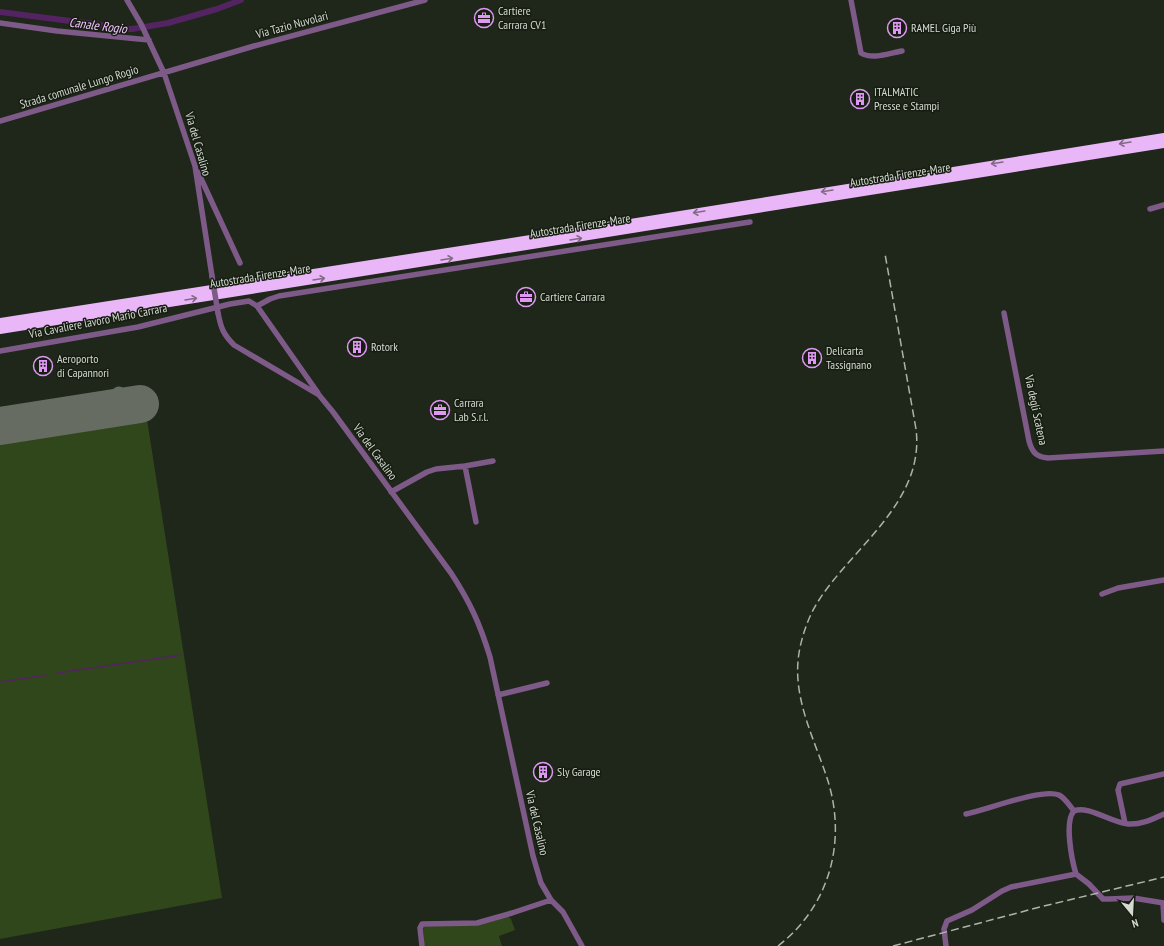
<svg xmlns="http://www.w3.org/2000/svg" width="1164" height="946" viewBox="0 0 1164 946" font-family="'PT Sans Narrow',sans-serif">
  <rect width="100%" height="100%" fill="#1f261a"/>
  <path fill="#30461b" d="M146 413 222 898 0 939V437Z
    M507 915 511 919 515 930 499 936 502 946H424L423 927 424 926 478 925Z"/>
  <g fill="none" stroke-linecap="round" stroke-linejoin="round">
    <path stroke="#542362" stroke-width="1.5" d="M57 673 181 655
      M0 682 47 675"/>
    <path stroke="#542362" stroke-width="6" d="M0 12 86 23 124 29H132L168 23 217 9 241 0"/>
    <path stroke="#666c62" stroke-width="15" d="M119 394 120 407"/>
    <path stroke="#666c62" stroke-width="38" d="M0 426 140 404"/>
    <path stroke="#7d5a87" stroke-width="5.5" d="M127 0 141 24 164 73 195 166 212 276
      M851 0 861 53C872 60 890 53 902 51
      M0 23 57 31 149 40
      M0 121 254 46 425 0
      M198 172 240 263
      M1150 209 1164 205
      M257 306 270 299 279 296 750 222
      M218 313C221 328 223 334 234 345L319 395 333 412 451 573C470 602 480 624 490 657L533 856 541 883 551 900 563 912 582 946
      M1004 313 1029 441C1032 452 1036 457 1048 458L1164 451
      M0 351 138 327 230 304 249 301 257 306 318 393
      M465 466 476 522
      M391 492 427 472 436 469 465 466 493 461
      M1102 594 1118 588 1164 580
      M498 695 547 683
      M966 814C986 810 1042 788 1059 795 1065 798 1070 806 1074 811
      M1125 823 1118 790 1120 784 1164 774
      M1076 874C1072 861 1064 821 1074 811 1088 805 1112 823 1128 824 1141 825 1153 819 1164 814
      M1076 874 1089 884 1103 899H1109L1133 898 1164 903
      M1163 903 1164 920
      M422 946 420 928 422 924 477 923 512 913 551 900
      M946 946 944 929 947 921 972 910 1002 891 1011 887 1076 874"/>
    <path stroke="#e9b6f8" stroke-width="8" d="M0 322 537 238 1164 137
      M0 330 1164 144"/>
    <path stroke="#aeb3aa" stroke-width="1.5" stroke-dasharray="8 4" stroke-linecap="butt" d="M778 946C831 905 848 838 826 775 813 736 792 696 799 653 802 635 809 615 819 600 854 546 925 501 916 429L885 254
      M893 946 1040 907 1164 877"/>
    <path stroke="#7d5a87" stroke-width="5.5" d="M212 276 218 313"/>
  </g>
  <defs><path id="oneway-shaft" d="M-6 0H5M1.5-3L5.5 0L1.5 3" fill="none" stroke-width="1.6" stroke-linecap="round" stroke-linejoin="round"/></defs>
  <g stroke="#806a84">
    <use href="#oneway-shaft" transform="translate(1125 143) rotate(171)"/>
    <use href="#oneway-shaft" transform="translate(997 163) rotate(171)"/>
    <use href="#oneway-shaft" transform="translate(827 191) rotate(171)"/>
    <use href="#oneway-shaft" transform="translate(699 212) rotate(171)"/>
    <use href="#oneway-shaft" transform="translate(576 239) rotate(-9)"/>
    <use href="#oneway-shaft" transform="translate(447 259) rotate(-9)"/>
    <use href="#oneway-shaft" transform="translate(319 279) rotate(-9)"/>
    <use href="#oneway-shaft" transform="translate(191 299) rotate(-9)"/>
  </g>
  <defs>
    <symbol id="office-ring" viewBox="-11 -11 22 22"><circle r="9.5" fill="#161d11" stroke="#de98f2" stroke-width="1.5"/><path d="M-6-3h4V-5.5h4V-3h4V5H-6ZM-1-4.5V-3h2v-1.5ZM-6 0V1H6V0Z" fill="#de98f2"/></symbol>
    <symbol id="building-ring" viewBox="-11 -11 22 22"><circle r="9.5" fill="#161d11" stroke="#de98f2" stroke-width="1.5"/><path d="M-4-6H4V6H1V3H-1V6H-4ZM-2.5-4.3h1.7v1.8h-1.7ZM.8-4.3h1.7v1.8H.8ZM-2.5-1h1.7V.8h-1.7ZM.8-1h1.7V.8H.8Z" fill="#de98f2"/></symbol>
  </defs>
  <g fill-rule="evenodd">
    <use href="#office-ring" x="473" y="7" width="22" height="22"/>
    <use href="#building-ring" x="886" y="17" width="22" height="22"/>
    <use href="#building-ring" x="849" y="88" width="22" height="22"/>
    <use href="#office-ring" x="515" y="286" width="22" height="22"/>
    <use href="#building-ring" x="346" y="336" width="22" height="22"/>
    <use href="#building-ring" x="801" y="347" width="22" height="22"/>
    <use href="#building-ring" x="32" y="355" width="22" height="22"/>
    <use href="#office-ring" x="429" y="399" width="22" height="22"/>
    <use href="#building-ring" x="532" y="761" width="22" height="22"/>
  </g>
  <g text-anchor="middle" stroke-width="3" stroke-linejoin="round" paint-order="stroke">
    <g font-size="12" fill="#d4d9d1" stroke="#161d11" text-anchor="start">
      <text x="498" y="15">Cartiere<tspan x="498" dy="14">Carrara CV1</tspan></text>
      <text x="911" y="32">RAMEL Giga Più</text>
      <text x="874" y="96">ITALMATIC<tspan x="874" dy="14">Presse e Stampi</tspan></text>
      <text x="540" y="301">Cartiere Carrara</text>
      <text x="371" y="351">Rotork</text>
      <text x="826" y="355">Delicarta<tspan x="826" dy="14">Tassignano</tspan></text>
      <text x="57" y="363">Aeroporto<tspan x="57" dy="14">di Capannori</tspan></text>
      <text x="454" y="407">Carrara<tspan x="454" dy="14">Lab S.r.l.</tspan></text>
      <text x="557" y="776">Sly Garage</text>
    </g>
    <g font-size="12" fill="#d4d9d1" stroke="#161d11">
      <text transform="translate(292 25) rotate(-15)" y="4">Via Tazio Nuvolari</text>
      <text transform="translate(79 87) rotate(-17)" y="4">Strada comunale Lungo Rogio</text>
      <text transform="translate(198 144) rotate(74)" y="4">Via del Casalino</text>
      <text transform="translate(900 175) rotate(-9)" y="4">Autostrada Firenze-Mare</text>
      <text transform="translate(580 226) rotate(-9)" y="4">Autostrada Firenze-Mare</text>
      <text transform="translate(260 276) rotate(-9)" y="4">Autostrada Firenze-Mare</text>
      <text transform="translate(98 321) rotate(-11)" y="4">Via Cavaliere lavoro Mario Carrara</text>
      <text transform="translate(1036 410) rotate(78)" y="4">Via degli Scatena</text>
      <text transform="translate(375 452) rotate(54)" y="4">Via del Casalino</text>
      <text transform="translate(537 823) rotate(77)" y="4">Via del Casalino</text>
    </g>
    <g font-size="13" font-style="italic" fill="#f0c5fd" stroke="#161d11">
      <text transform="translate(98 25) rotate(7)" y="5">Canale Rogio</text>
    </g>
  </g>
  <g transform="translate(1132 914) rotate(162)" stroke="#161d11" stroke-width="3" paint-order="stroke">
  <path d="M0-3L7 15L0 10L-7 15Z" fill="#d4d9d1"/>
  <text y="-6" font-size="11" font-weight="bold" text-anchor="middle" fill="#d4d9d1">N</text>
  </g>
</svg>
